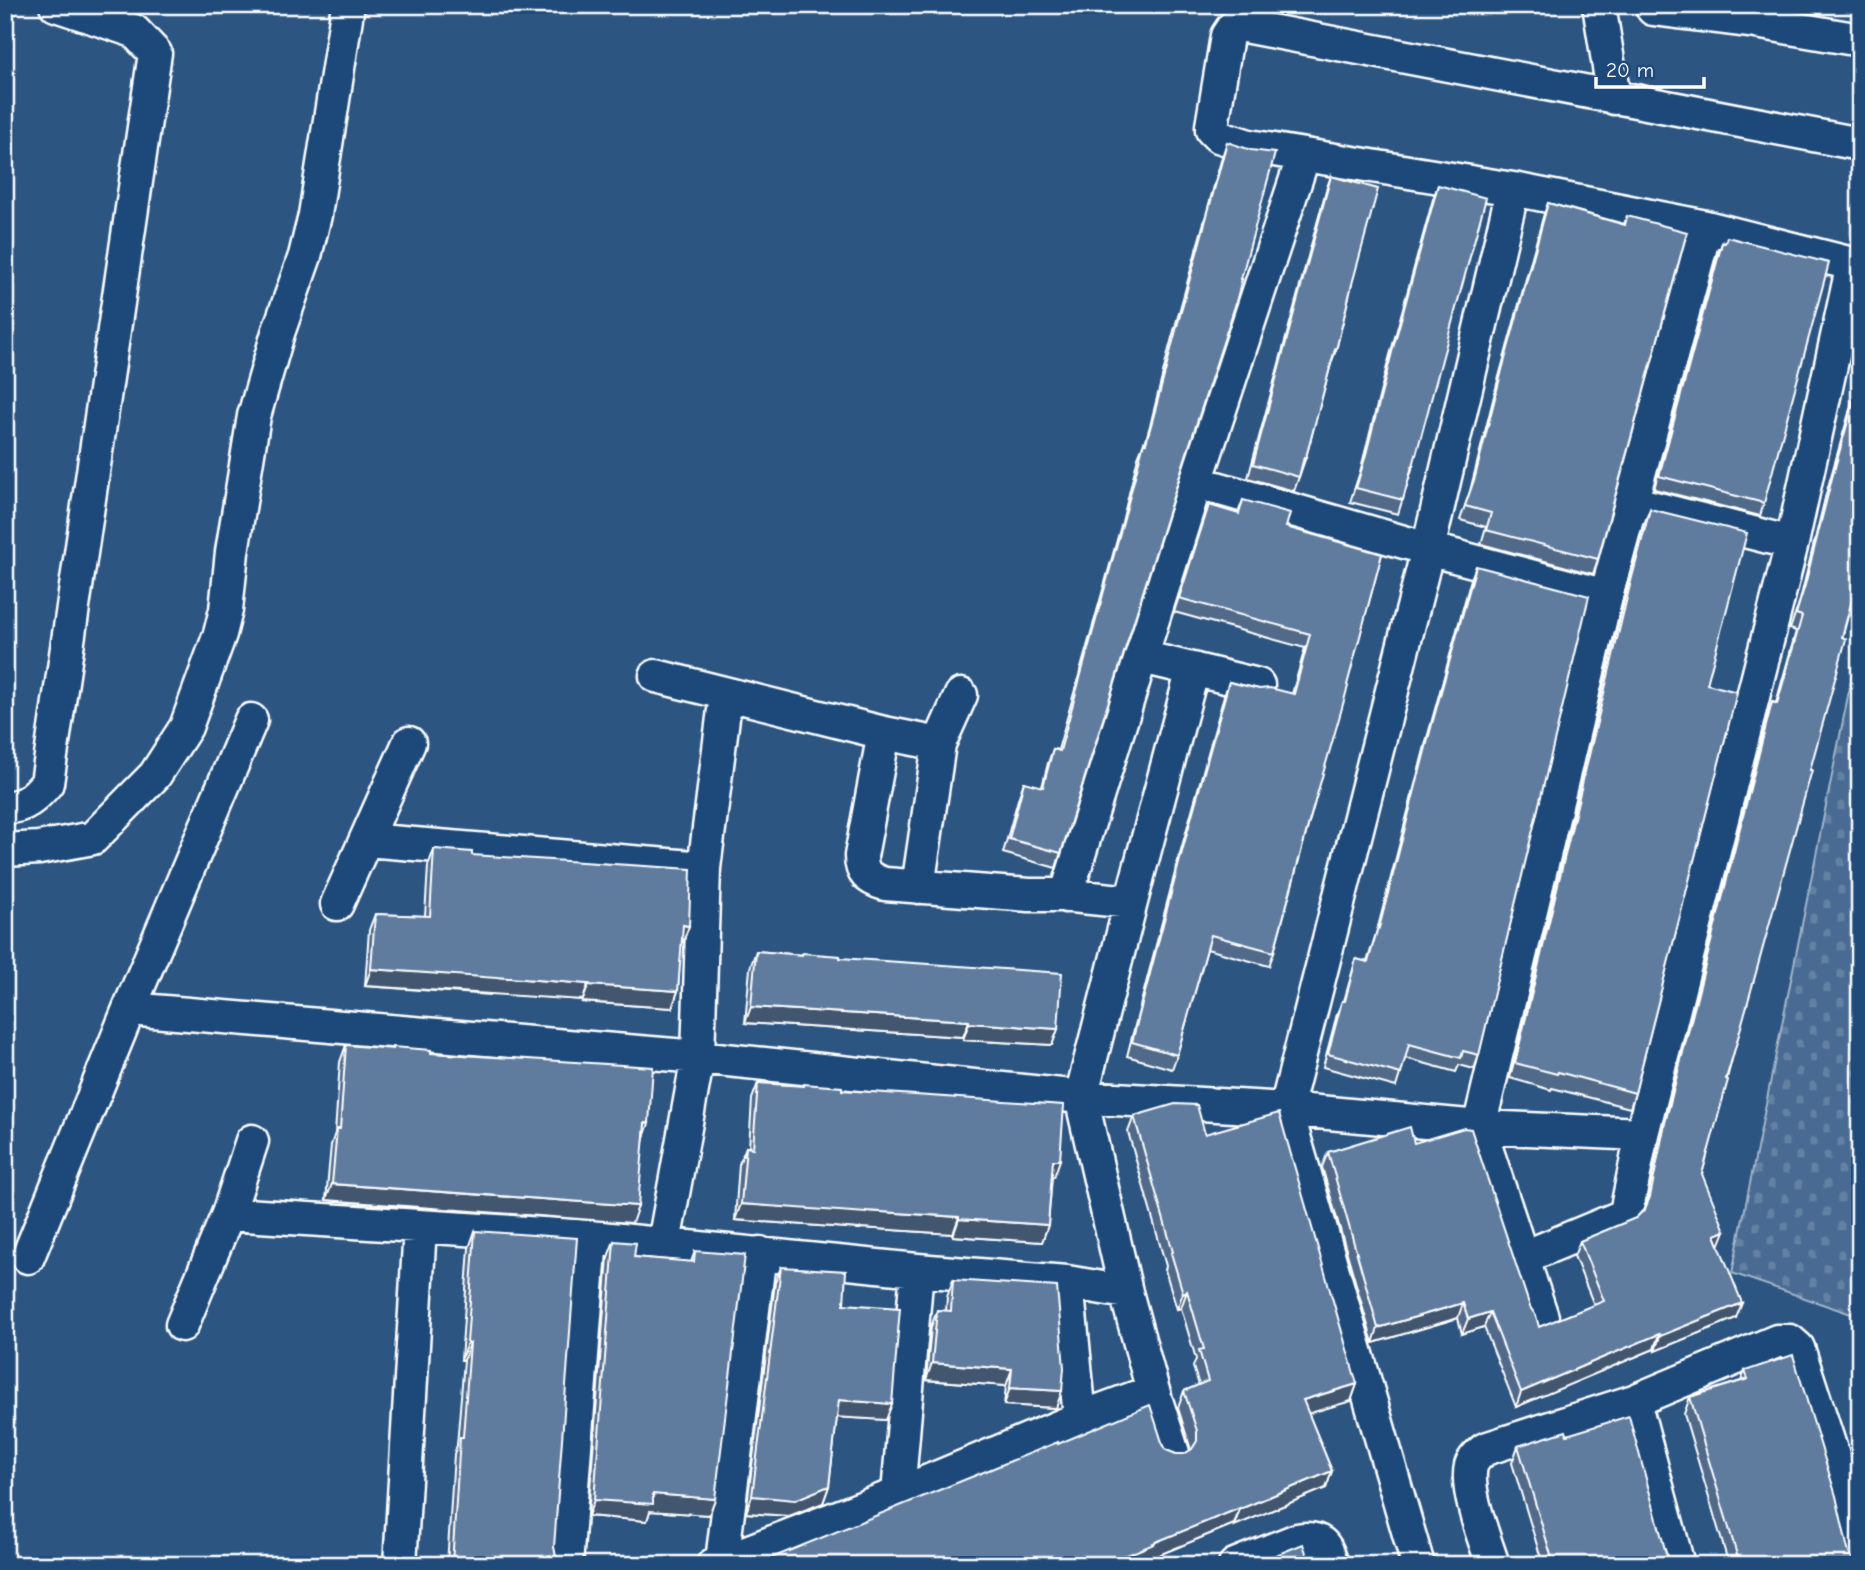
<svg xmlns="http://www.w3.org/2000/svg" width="1865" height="1570" viewBox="0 0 1865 1570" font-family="'Comic Neue',sans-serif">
  <defs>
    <pattern id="cemetery-stones" width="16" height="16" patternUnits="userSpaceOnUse" patternTransform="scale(1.75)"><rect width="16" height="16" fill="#486b92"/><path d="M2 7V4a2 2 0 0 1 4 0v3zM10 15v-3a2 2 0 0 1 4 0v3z" fill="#6381a2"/></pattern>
  </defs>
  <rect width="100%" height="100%" fill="#2c5582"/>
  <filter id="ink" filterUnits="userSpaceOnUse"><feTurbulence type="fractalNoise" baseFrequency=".0143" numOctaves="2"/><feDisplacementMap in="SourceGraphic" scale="14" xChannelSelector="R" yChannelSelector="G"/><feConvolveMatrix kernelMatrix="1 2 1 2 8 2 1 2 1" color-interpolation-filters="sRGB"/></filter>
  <g filter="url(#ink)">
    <path fill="url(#cemetery-stones)" stroke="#a4b5c8" stroke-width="2" d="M1860 636V1317L1732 1273Z"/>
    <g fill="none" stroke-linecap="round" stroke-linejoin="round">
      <defs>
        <path id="minor" d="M1599 5 1614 98
          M1653 9 1756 22 1860 40
          M1860 144 1239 25 1233 27 1227 36 1212 126V130L1218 136 1249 146 1513 189 1706 227 1860 266
          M1196 482 1428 549 1606 596
          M1631 502 1792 543
          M1142 657 1258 685
          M656 676 884 733 939 744
          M884 733 861 856C861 873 868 879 885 884L1029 895H1062L1131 902
          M5 807C24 808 35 797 47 783L155 53 134 31 56 5
          M366 840 704 868
          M5 850 39 848 93 838 155 775 186 727 220 634 226 610 232 552 254 416 278 333 305 256 315 215 348 5
          M918 887 939 744 961 695
          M1066 896 1196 482 1304 155
          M337 904 409 743
          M129 1009 698 1057 1081 1097 1286 1109 1479 1127 1642 1134
          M228 1214 591 1237 917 1270 1067 1282 1126 1292
          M664 1243 698 1057 704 868 726 694
          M28 1257 129 1009 251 720
          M1522 1258 1623 1216 1627 1208 1642 1134 1792 543 1853 264
          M1067 1282 1080 1418
          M1542 1317 1479 1127 1606 596 1706 227
          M182 1325 228 1214 252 1141
          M1634 1401 1678 1565
          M1173 1453 1153 1391 1126 1292 1081 1097 1131 902 1193 669
          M898 1494 917 1270
          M722 1561 760 1253
          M400 1565 420 1227
          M566 1565 591 1237
          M713 1565 898 1494 1080 1418 1153 1391
          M1235 1565 1297 1540C1321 1536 1326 1544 1332 1565
          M1418 1565 1286 1109 1428 549 1513 189
          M1493 1565C1485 1540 1465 1491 1471 1466 1473 1459 1479 1454 1485 1449L1634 1401 1777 1341H1790L1798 1348 1843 1487 1860 1563"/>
      </defs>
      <use href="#minor" stroke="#fff" stroke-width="37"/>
      <use href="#minor" stroke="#1f4a7a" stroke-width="32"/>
    </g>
    <path fill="#516b89" stroke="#fff" stroke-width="2" d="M1227 142 1184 462 1056 868 1003 853 1019 796 1024 782 1042 787 1048 763 1053 749 1058 750 1122 522 1138 457 1144 442 1145 443 1151 422 1170 345 1222 157Z
      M1331 176 1352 284 1336 350 1331 364 1306 457 1294 491 1248 478 1326 190Z
      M1438 185 1413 466 1398 514 1350 502 1360 472 1387 366 1433 199Z
      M1548 203 1624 224 1627 216 1598 559 1593 574 1481 544 1486 527 1460 520 1470 491 1497 384 1543 217Z
      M1722 243 1764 503 1760 516 1654 489 1717 256Z
      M1860 374V570L1702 1174 1736 1318 1655 1351 1654 1349 1516 1407 1484 1327 1462 1334 1458 1318 1373 1343 1322 1167 1328 1152 1414 1143 1530 1307 1539 1327 1594 1305 1574 1256 1580 1241 1636 1218 1646 1207 1660 1138 1767 718 1772 702 1776 703 1796 631 1790 629 1800 600 1826 494Z
      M1243 500 1286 527 1382 554 1274 952 1269 966 1207 949 1177 1055 1172 1069 1127 1056 1179 857 1224 696 1229 682 1259 689 1292 694 1305 648 1174 612 1209 505 1238 513Z
      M1650 509 1707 684 1635 1093 1630 1108 1552 1088 1551 1090 1510 1078 1624 601 1644 524Z
      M1476 566 1479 1055 1474 1069 1459 1065 1456 1072 1405 1058 1396 1087 1323 1067 1337 1014 1342 1001H1344L1356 959 1367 962 1378 927 1427 738 1471 579Z
      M434 849 472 855 683 942H681L678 991 672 1008 582 1002 583 1000 490 993V995L365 986 369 930 375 914 425 916 428 866Z
      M756 951 840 958 1058 1029 1052 1045 963 1040V1037L745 1023 750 968Z
      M346 1045 431 1053 649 1123 644 1137 632 1223 326 1200 331 1145 335 1133 340 1062Z
      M758 1083 842 1090 1054 1177H1052L1048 1225 1042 1242 953 1236V1234L861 1228 860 1229 735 1220 739 1164 746 1147 749 1148 752 1099Z
      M1134 1116 1205 1134 1357 1384 1351 1401 1308 1413 1332 1471 1326 1488 1234 1526V1524L1149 1559 1148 1561 1058 1444 1162 1442 1166 1450 1176 1454H1184L1191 1450 1178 1408 1184 1391 1199 1385 1193 1367 1196 1359 1181 1308 1177 1309 1165 1270 1166 1266 1128 1132Z
      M475 1231 556 1557 561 1563 565 1565H447L454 1454 457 1445 464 1360H461L469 1248Z
      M614 1241 634 1257 691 1262 695 1251 715 1499 709 1515 650 1511 647 1521 588 1516 608 1257Z
      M781 1267 844 1304 886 1420 837 1417 829 1486 823 1503 789 1516 746 1513 775 1283Z
      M953 1280 1056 1408 1004 1405 1006 1386 926 1380 931 1327 937 1310 946 1311 947 1297Z
      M1745 1371 1852 1558 1858 1565H1729L1684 1414 1690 1397 1741 1381Z
      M1567 1435 1666 1553 1672 1562 1678 1565H1543L1512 1463 1518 1446Z"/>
    <path fill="#42576f" stroke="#fff" stroke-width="2" d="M683 925 689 926 683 942H676Z
      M371 969 496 977 589 984 583 1000 365 986Z
      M588 985 678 991 672 1008 582 1002Z
      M751 1007 969 1021 963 1037 745 1023Z
      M969 1023 1058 1029 1052 1045 963 1040Z
      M645 1123H649L643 1140Z
      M1053 1160H1060L1054 1177 1047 1176Z
      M332 1184 638 1206 632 1223 326 1200Z
      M741 1204 866 1211 959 1217 953 1234 861 1228 860 1229 735 1220Z
      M959 1219 1048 1225 1042 1242 953 1236Z
      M1725 1231 1719 1246 1715 1235Z
      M1187 1291 1181 1308 1177 1309 1183 1293Z
      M1463 1303 1458 1318 1373 1343 1378 1328Z
      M1742 1303 1736 1318 1655 1351 1660 1336Z
      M1490 1312 1484 1327 1462 1334 1468 1319Z
      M1659 1334 1654 1349 1516 1407 1521 1392Z
      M467 1343H470L464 1360H461Z
      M932 1363 1012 1369 1006 1386 926 1380Z
      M1357 1384 1351 1401 1297 1417 1303 1400Z
      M1010 1388 1062 1391 1056 1408 1004 1405Z
      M839 1400 892 1404 886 1420 833 1417Z
      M1332 1471 1326 1488 1234 1526 1240 1509Z
      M829 1486 823 1503 789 1516 746 1513 752 1496Z
      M653 1494 715 1499 709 1515 650 1511 647 1521 588 1516 594 1500Z
      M1240 1508 1234 1524 1149 1559 1148 1561 1138 1565H1103L1153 1543Z"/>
    <path fill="#5e7c9f" stroke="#fff" stroke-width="2" d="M1227 142 1251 150 1275 153 1241 279H1242L1235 306 1184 462 1061 853 1009 839 1024 782 1043 787 1053 749 1060 751 1127 507 1144 442 1146 443 1156 407 1176 330Z
      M1331 176 1378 189 1352 284 1336 350 1335 349 1306 457H1304L1299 477 1253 464Z
      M1438 185 1486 198 1413 466H1412L1403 500 1356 488 1365 458 1392 352Z
      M1548 203 1625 225 1627 216 1687 232 1598 559 1486 530 1491 513 1465 506 1475 477 1502 370Z
      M1727 237 1829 263 1764 503 1659 476 1722 243H1725Z
      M1860 379V570L1842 637 1846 639 1810 770H1812L1736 1045 1726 1079 1728 1080 1702 1174 1725 1231 1715 1235 1742 1303 1660 1336 1659 1334 1521 1392 1490 1312 1468 1319 1463 1303 1378 1328 1328 1152 1410 1127 1414 1143 1464 1128 1471 1129 1530 1307 1536 1316 1539 1327 1604 1301 1580 1241 1636 1218 1645 1209 1650 1197 1665 1123 1772 702 1777 704 1802 616 1796 614 1805 585 1832 478Z
      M1243 500 1290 513 1286 527 1382 554 1347 685 1348 686 1340 715 1309 822 1274 952 1211 935 1177 1055 1132 1042 1184 844 1229 682 1259 689 1270 688 1294 694 1310 634 1179 598 1209 505 1239 514Z
      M1650 509 1747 533 1707 684 1737 692 1635 1093 1558 1072 1557 1074 1515 1063 1630 585Z
      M1476 566 1589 596 1479 1055 1463 1051 1461 1058 1409 1044 1401 1074 1328 1054 1342 1001H1345L1356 959 1368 962 1378 927 1379 928 1432 724Z
      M434 849 472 852V855L691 869 689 926 683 925 678 991 588 985 589 984 496 977V978L371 969 375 914 430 916Z
      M756 951 802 955V953L840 956V958L1062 973 1058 1029 969 1023V1021L751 1007Z
      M346 1045 393 1049V1047L431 1050V1053L653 1067 649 1123H645L638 1206 332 1184 337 1129H340Z
      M758 1083 804 1086V1084L842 1087V1090L1064 1105 1060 1160H1053L1048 1225 959 1219V1217L866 1211V1213L741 1204 746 1147 753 1148Z
      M1175 1104 1197 1105 1205 1134 1279 1113 1357 1384 1303 1400 1332 1471 1240 1509V1508L1153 1543 1154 1544 1103 1565H754L1058 1442V1444L1150 1405 1162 1442 1166 1450 1176 1454H1184L1192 1449 1197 1441V1431L1184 1391 1208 1381 1199 1350 1204 1349 1187 1291 1183 1293 1171 1253 1173 1252 1134 1116Z
      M475 1231 577 1238 554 1547 556 1557 561 1563 565 1565H452L460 1437H463L470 1343H467Z
      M614 1241 636 1243 634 1257 694 1262 695 1251 745 1255 715 1499 653 1494V1504L594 1500Z
      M781 1267 846 1271 844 1304 900 1308 892 1404 839 1400 829 1486 795 1500 752 1496Z
      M953 1280 1057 1287 1064 1368 1062 1391 1010 1388 1012 1369 932 1363 937 1310 951 1311Z
      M1793 1355 1836 1496 1848 1550 1852 1558 1857 1562 1858 1565H1740L1690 1397 1748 1379 1745 1371Z
      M1629 1416 1666 1553 1672 1562 1678 1565H1554L1518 1446 1566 1431 1567 1435Z
      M1303 1544 1310 1565H1257L1256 1563Z"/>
  </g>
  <rect width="1865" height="1570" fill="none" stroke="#1f4a7a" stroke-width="28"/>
  <rect x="14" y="14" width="1837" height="1542" fill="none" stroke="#fff" stroke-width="2.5" filter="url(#ink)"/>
  <path d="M1596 77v10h108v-10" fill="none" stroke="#ffffff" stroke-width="3.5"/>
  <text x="1606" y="77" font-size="21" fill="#ffffff" stroke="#1f4a7a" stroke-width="5" paint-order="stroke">20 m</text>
</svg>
